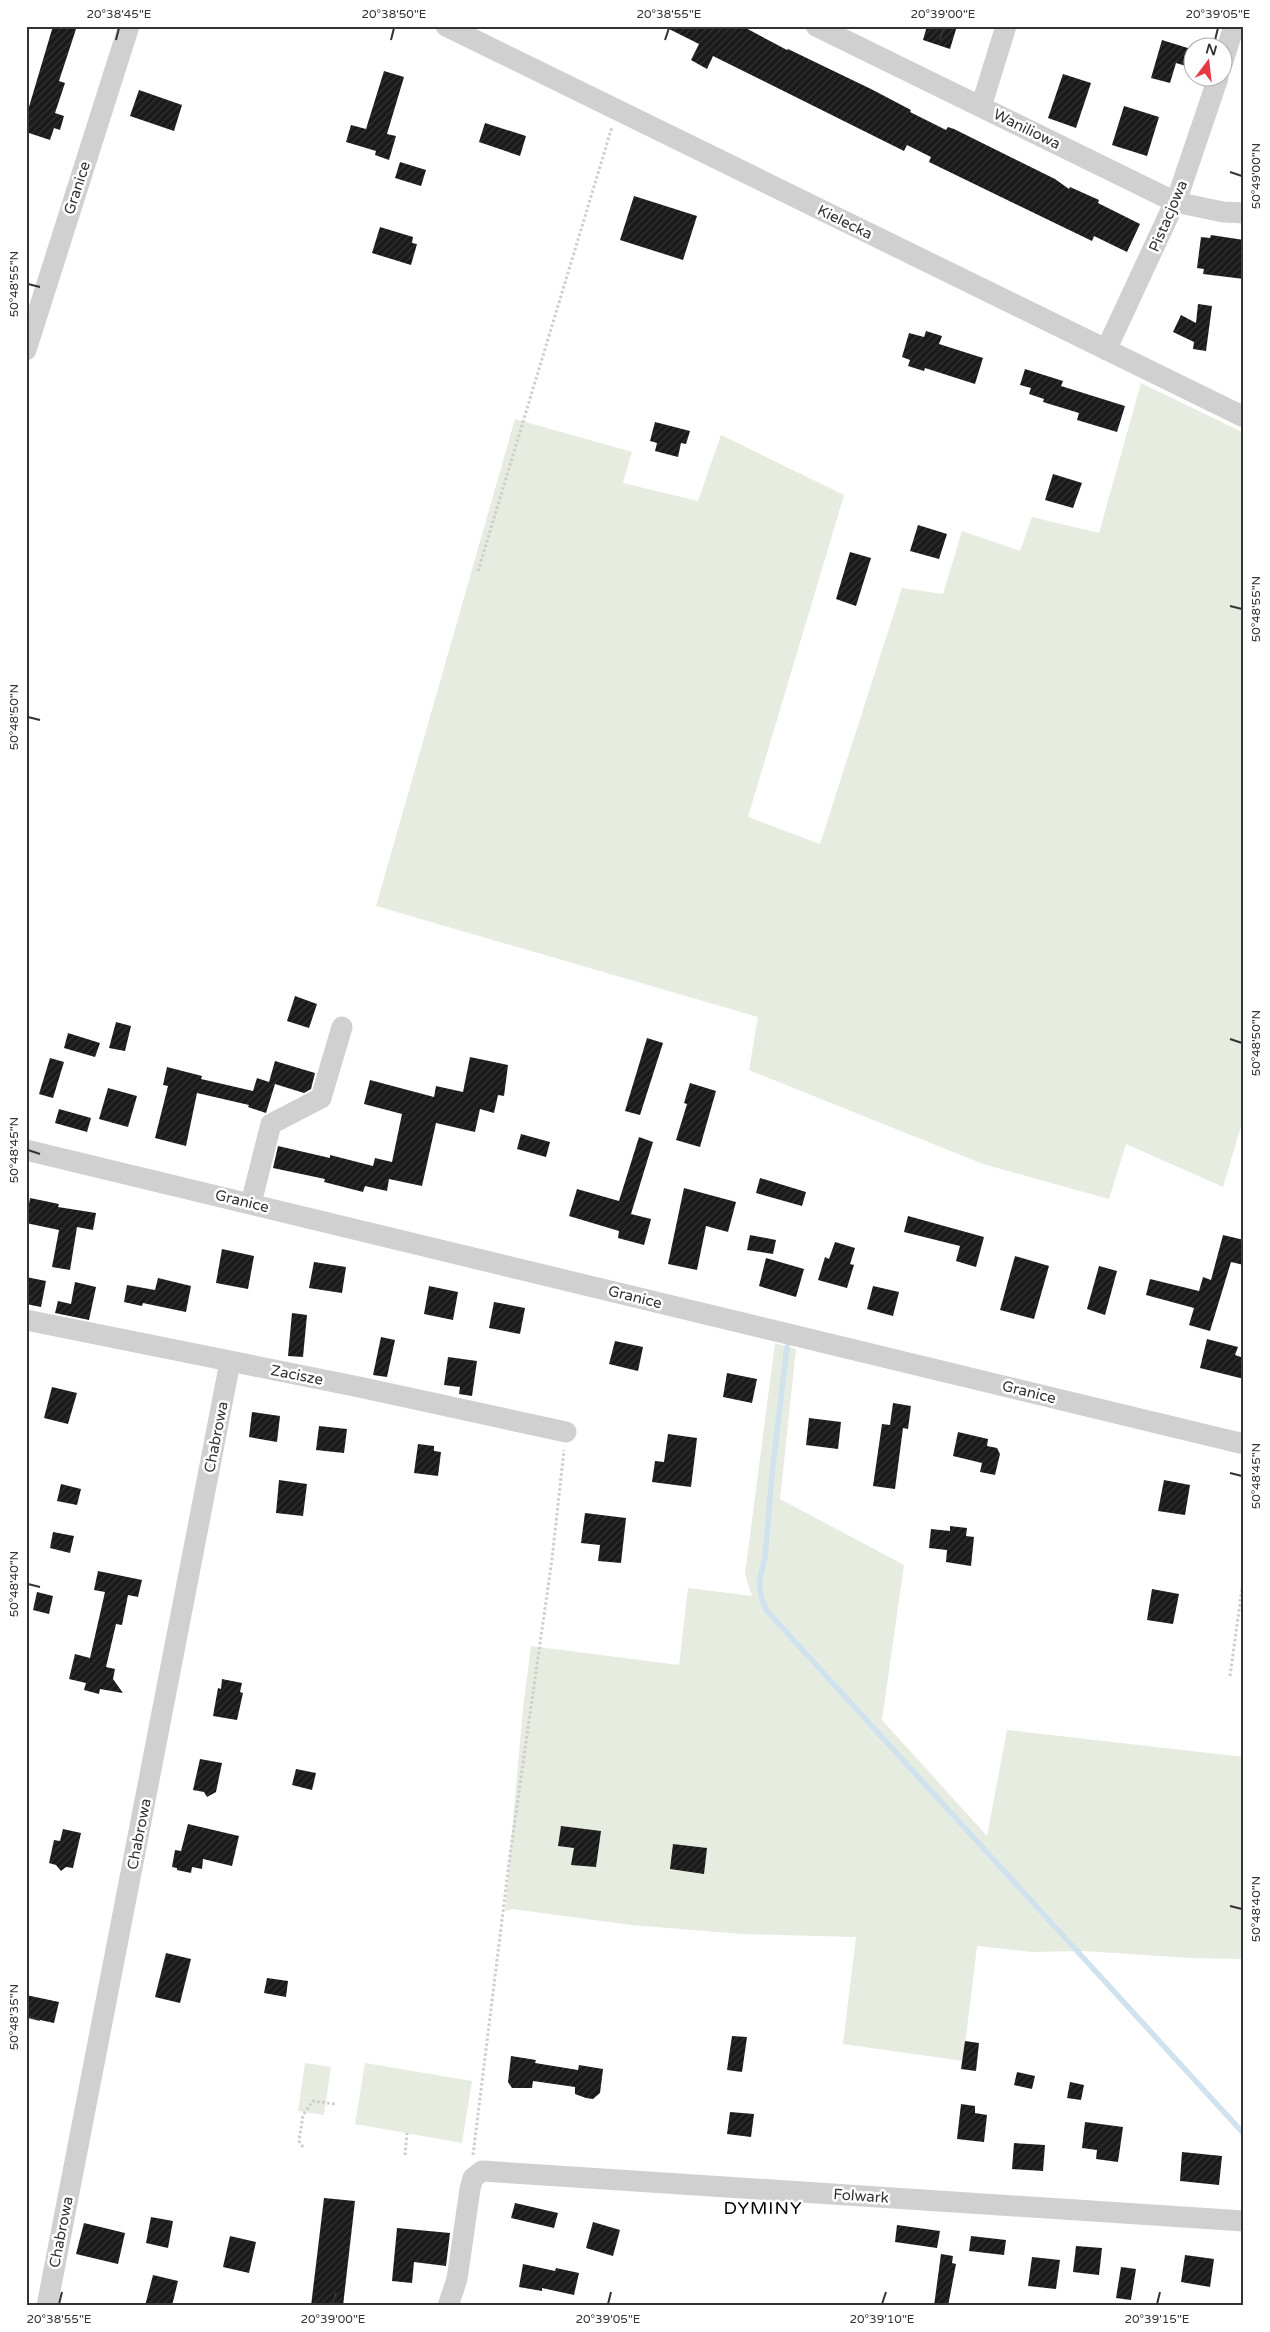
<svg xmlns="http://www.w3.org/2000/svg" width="1270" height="2332" viewBox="0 0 1270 2332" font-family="'Varela Round',sans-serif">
  <defs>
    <pattern id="building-hatch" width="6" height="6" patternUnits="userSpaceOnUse" patternTransform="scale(1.25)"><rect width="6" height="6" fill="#1a1a1a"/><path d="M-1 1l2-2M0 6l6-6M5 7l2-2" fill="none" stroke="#333"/></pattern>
  </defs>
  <rect width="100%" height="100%" fill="#fff"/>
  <path fill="#e6ecdf" d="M1141 383 1244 433V1116L1223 1187 1126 1144 1109 1199 983 1164 749 1070 758 1017 376 906 515 419 632 452 623 483 698 501 721 435 844 495 748 817 820 844 902 588 943 594 962 531 1020 551 1032 517 1099 533Z
    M775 1343 796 1349 780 1499 904 1565 882 1720 987 1836 1007 1730 1244 1757V1959L1190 1958 1083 1951 1032 1952 977 1946 963 2061 843 2044 856 1937 743 1934 631 1925 512 1909 505 1911 523 1709 531 1646 679 1665 688 1588 752 1596 745 1574Z
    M305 2063 331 2067 324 2115 298 2111Z
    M365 2063 472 2081 462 2143 355 2124Z"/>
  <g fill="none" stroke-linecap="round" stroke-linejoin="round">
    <path stroke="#cfe2ee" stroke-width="5.5" d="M787 1347 772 1474 765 1558 759 1582 762 1600 767 1611 1244 2134"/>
  </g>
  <path fill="url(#building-hatch)" d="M53 26H77L59 81 65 83 55 113 64 116 60 130 54 128 50 140 26 132V117Z
    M663 26H742L787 50 788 49 871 89 911 110 910 112 946 130 948 127 954 129 1055 179 1069 189 1070 187 1099 200 1098 203 1140 224 1127 252 1094 236 1092 241 929 162 931 157 907 145 904 151 713 56 707 69 691 60 699 44Z
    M927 26H957L950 49 923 40Z
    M1162 40 1191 49 1186 66 1176 63 1170 83 1151 78Z
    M384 71 404 77 387 134 396 136 389 160 375 155 376 151 346 142 351 125 366 129Z
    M1063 74 1091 83 1076 128 1048 118Z
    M139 90 182 105 174 131 130 116Z
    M1124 106 1159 117 1147 156 1112 145Z
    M485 123 526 136 520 156 479 142Z
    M400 162 426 170 421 186 395 178Z
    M634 196 697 216 683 260 620 240Z
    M380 227 413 237 412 243 417 244 411 265 372 253Z
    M1211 235 1244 240V279L1203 274 1204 269 1197 268 1201 237 1210 238Z
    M1198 304 1212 306 1206 351 1193 349 1194 342 1173 332 1181 315 1196 323Z
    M926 331 942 336 939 344 983 358 975 384 925 368 924 371 908 366 910 360 902 357 909 333 924 337Z
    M1025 369 1063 381 1061 386 1125 406 1117 432 1077 420 1079 413 1043 402 1044 399 1029 394 1031 388 1020 385Z
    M655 422 690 431 686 444 681 443 678 457 655 451 657 443 650 441Z
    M1053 474 1082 483 1073 508 1045 500Z
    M918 525 947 534 939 559 910 551Z
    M850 552 871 558 856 606 836 599Z
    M295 996 317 1004 309 1028 287 1021Z
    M116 1022 131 1026 125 1051 109 1048Z
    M68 1033 100 1043 95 1057 64 1048Z
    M647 1038 663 1043 640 1115 625 1111Z
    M470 1057 508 1065 504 1096 498 1095 494 1113 480 1109 475 1132 436 1123 422 1186 389 1179 387 1191 365 1186 363 1192 324 1182 325 1179 273 1168 278 1146 330 1158V1155L373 1166 375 1158 392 1162 402 1114 364 1104 370 1080 434 1097 436 1086 463 1092Z
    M50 1058 64 1062 53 1098 39 1094Z
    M275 1061 315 1073 311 1089 304 1093 275 1084 266 1113 248 1107 249 1105 197 1093 186 1146 155 1138 168 1086 163 1085 167 1067 202 1076 201 1079 253 1091 257 1078 269 1082Z
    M690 1083 716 1091 700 1147 676 1140 687 1104 684 1103Z
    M108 1088 137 1096 128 1127 99 1119Z
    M59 1109 91 1118 87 1132 55 1123Z
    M521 1134 550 1142 546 1157 517 1149Z
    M639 1137 653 1142 631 1214 651 1219 644 1245 618 1238 619 1231 569 1216 577 1189 619 1201Z
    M760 1178 806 1192 802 1206 756 1193Z
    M684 1188 736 1202 728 1232 706 1226 697 1270 668 1264Z
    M30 1198 59 1204 58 1207 96 1213 93 1230 77 1227 70 1270 52 1267 59 1230 26 1223Z
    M908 1216 984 1237 976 1267 956 1261 960 1246 904 1232Z
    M750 1235 776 1240 773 1254 747 1250Z
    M1223 1235 1244 1240V1265L1231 1262 1210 1331 1189 1325 1194 1308 1146 1295 1150 1279 1199 1291 1203 1277 1211 1280Z
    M835 1242 855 1248 850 1264 854 1265 847 1288 818 1280 825 1257 829 1259Z
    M222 1249 254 1256 248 1289 216 1283Z
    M1015 1256 1049 1266 1034 1319 1000 1310Z
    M766 1258 804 1269 796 1297 759 1286Z
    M314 1262 346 1267 342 1293 309 1288Z
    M1099 1266 1117 1271 1105 1315 1087 1309Z
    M26 1277 46 1281 41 1307 26 1304Z
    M158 1278 191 1286 186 1312 143 1303 142 1306 124 1302 127 1285 155 1290Z
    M75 1282 96 1287 89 1320 55 1313 58 1301 71 1304Z
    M429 1286 458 1292 453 1320 424 1314Z
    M873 1286 899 1292 893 1316 867 1309Z
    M494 1302 525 1308 520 1334 489 1328Z
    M292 1313 307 1315 303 1357 288 1356Z
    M381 1337 395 1340 387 1377 373 1375Z
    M1207 1339 1238 1347 1235 1355 1244 1358V1379L1200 1368Z
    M615 1341 643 1347 638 1371 609 1364Z
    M448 1357 477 1361 472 1396 459 1394 460 1387 444 1385Z
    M727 1373 757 1379 752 1403 723 1397Z
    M52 1387 77 1393 68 1424 44 1418Z
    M893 1403 911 1406 908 1429 903 1428 895 1489 873 1486 882 1424 890 1425Z
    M252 1412 280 1416 277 1442 249 1437Z
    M809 1418 841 1422 838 1449 806 1445Z
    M319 1426 347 1429 344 1453 316 1450Z
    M958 1432 988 1439 987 1446 997 1448 1000 1454 995 1475 980 1472 982 1463 953 1456Z
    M668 1434 697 1438 691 1487 652 1482 655 1461 664 1462Z
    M418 1444 434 1446V1451L441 1452 438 1476 414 1473Z
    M279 1480 307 1484 303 1516 276 1513Z
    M1164 1480 1190 1485 1185 1515 1158 1511Z
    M61 1484 81 1489 77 1505 57 1501Z
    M585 1513 626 1518 621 1563 598 1561 600 1545 581 1543Z
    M950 1526 967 1528 966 1536 974 1537 971 1566 946 1562 947 1550 929 1548 931 1529 950 1531Z
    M53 1532 74 1536 70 1553 50 1548Z
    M98 1571 142 1580 138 1597 128 1595 122 1625 116 1624 106 1667 115 1669 113 1679 123 1693 100 1689 99 1694 84 1690 86 1683 69 1679 75 1654 90 1658 105 1592 94 1590Z
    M1152 1589 1179 1594 1173 1624 1147 1620Z
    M37 1592 53 1596 49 1614 33 1610Z
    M222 1679 242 1683 240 1692 243 1693 237 1720 213 1716 218 1688 221 1689Z
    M200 1759 222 1763 216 1792 207 1797 204 1792 193 1790Z
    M296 1769 316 1773 312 1790 292 1785Z
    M188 1824 239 1836 232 1866 203 1859 202 1869 192 1867 191 1873 177 1870V1868L172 1867 175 1850 181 1851Z
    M561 1826 601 1831 596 1867 571 1865 574 1848 558 1846Z
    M63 1829 81 1833 73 1868 66 1867 61 1871 56 1865 49 1863 54 1840 60 1841Z
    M673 1844 707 1848 704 1874 670 1869Z
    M166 1953 191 1959 180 2003 155 1997Z
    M267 1978 288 1981 286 1997 264 1993Z
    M26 1995 59 2002 54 2023 26 2017Z
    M732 2036 747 2037 742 2072 727 2070Z
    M965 2041 979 2043 976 2071 961 2069Z
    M511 2056 536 2060 535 2063 578 2070 579 2065 603 2069 600 2093 593 2099 586 2098 575 2094V2087L533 2081 532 2088H512L508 2082Z
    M1017 2072 1035 2076 1032 2089 1014 2085Z
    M1070 2082 1084 2085 1081 2100 1067 2098Z
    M961 2104 975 2106V2113L987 2115 984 2142 957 2139Z
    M730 2112 754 2114 751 2137 727 2134Z
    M1085 2122 1123 2127 1118 2162 1096 2159 1097 2150 1082 2148Z
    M1014 2143 1045 2145 1043 2171 1012 2169Z
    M1182 2152 1222 2156 1219 2185 1180 2181Z
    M324 2198 355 2201 343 2306H311Z
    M515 2203 558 2213 554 2228 511 2218Z
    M151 2217 173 2221 168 2248 146 2243Z
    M593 2222 620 2230 613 2256 586 2248Z
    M84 2223 125 2233 118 2264 76 2254Z
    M897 2225 940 2231 937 2248 895 2242Z
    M397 2228 450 2233 446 2266 414 2262 412 2283 392 2281Z
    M230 2236 256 2242 249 2273 223 2267Z
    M971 2236 1006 2240 1004 2255 969 2251Z
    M1076 2246 1102 2248 1099 2275 1073 2272Z
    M941 2254 953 2256 952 2263 956 2264 948 2306H934Z
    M1185 2255 1214 2259 1210 2287 1181 2282Z
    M1032 2257 1060 2260 1056 2289 1028 2286Z
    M523 2264 555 2271 556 2268 579 2273 574 2295 542 2288V2291L519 2287Z
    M1121 2267 1136 2269 1131 2300 1116 2298Z
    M153 2275 178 2281 172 2306H145Z"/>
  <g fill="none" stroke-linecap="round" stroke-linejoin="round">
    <path stroke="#cdcdcd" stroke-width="3" stroke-dasharray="2.5 2.5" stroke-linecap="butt" d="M478 571 612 127
      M1230 1676 1244 1574
      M303 2147 299 2141 303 2115 313 2101 335 2104
      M405 2155 407 2133
      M473 2155 510 1855 552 1559 564 1450"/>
    <path stroke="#d0d0d0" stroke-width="21" d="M446 26 1244 417
      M816 26 1175 202 1223 212 1244 213
      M1222 64 1234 26
      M981 107 1006 26
      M26 350 129 26
      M1106 350 1179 193 1218 78
      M26 1150 1244 1444
      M251 1203 271 1124 321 1098 342 1027
      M26 1320 359 1387 566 1432
      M47 2306 230 1362
      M448 2306 457 2279 470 2189 473 2178 482 2171 1244 2221"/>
  </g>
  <path fill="none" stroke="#333" stroke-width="2" d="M116 40 119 28M391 40 394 28M665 40 669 28M940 40 943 28M1215 40 1218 28M1230 172 1242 176M28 284 40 287M1230 606 1242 609M28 717 40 720M1230 1039 1242 1043M28 1150 40 1154M1230 1473 1242 1476M28 1584 40 1587M1230 1906 1242 1909M28 2017 40 2020M59 2304 62 2292M333 2304 336 2292M608 2304 611 2292M882 2304 886 2292M1157 2304 1160 2292"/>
  <g text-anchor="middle" stroke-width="5" stroke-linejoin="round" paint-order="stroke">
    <g font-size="15" fill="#333" stroke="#fff">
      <text transform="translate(1027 129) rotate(26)" y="5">Waniliowa</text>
      <text transform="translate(77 188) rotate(-72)" y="5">Granice</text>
      <text transform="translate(1168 216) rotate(-67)" y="5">Pistacjowa</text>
      <text transform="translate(845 222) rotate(26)" y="5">Kielecka</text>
      <text transform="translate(242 1201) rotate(14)" y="5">Granice</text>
      <text transform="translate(635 1297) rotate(14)" y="5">Granice</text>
      <text transform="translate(297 1375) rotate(11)" y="5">Zacisze</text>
      <text transform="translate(1029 1392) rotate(14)" y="5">Granice</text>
      <text transform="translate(216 1437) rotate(-79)" y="5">Chabrowa</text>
      <text transform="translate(139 1834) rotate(-79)" y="5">Chabrowa</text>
      <text transform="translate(861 2196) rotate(4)" y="5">Folwark</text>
      <text transform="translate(61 2232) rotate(-79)" y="5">Chabrowa</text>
    </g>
    <g font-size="18" letter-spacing="1" fill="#000" stroke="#fff">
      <text x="763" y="2214">DYMINY</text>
    </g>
  </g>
  <rect width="1270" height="2332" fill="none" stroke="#ffffff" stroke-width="55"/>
  <g transform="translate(1208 62) rotate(15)"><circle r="24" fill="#ffffff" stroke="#adadad"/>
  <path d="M0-4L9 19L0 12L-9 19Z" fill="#e63946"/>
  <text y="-8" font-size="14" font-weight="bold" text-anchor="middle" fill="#333333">N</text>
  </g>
  <rect x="28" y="28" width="1214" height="2276" fill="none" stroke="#333" stroke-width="2"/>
  <g font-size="12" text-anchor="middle" fill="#333">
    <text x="119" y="18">20°38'45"E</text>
    <text x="394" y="18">20°38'50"E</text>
    <text x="669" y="18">20°38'55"E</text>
    <text x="943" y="18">20°39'00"E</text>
    <text x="1218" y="18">20°39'05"E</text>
    <text transform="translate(1256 176) rotate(-90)" y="4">50°49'00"N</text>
    <text transform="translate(14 284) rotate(-90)" y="4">50°48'55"N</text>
    <text transform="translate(1256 609) rotate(-90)" y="4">50°48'55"N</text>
    <text transform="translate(14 717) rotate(-90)" y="4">50°48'50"N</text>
    <text transform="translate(1256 1043) rotate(-90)" y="4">50°48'50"N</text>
    <text transform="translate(14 1150) rotate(-90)" y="4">50°48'45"N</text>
    <text transform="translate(1256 1476) rotate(-90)" y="4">50°48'45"N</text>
    <text transform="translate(14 1584) rotate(-90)" y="4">50°48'40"N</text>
    <text transform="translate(1256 1909) rotate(-90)" y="4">50°48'40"N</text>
    <text transform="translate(14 2017) rotate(-90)" y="4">50°48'35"N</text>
    <text x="59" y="2323">20°38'55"E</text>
    <text x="333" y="2323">20°39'00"E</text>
    <text x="608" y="2323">20°39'05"E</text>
    <text x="882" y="2323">20°39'10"E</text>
    <text x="1157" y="2323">20°39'15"E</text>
  </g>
</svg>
